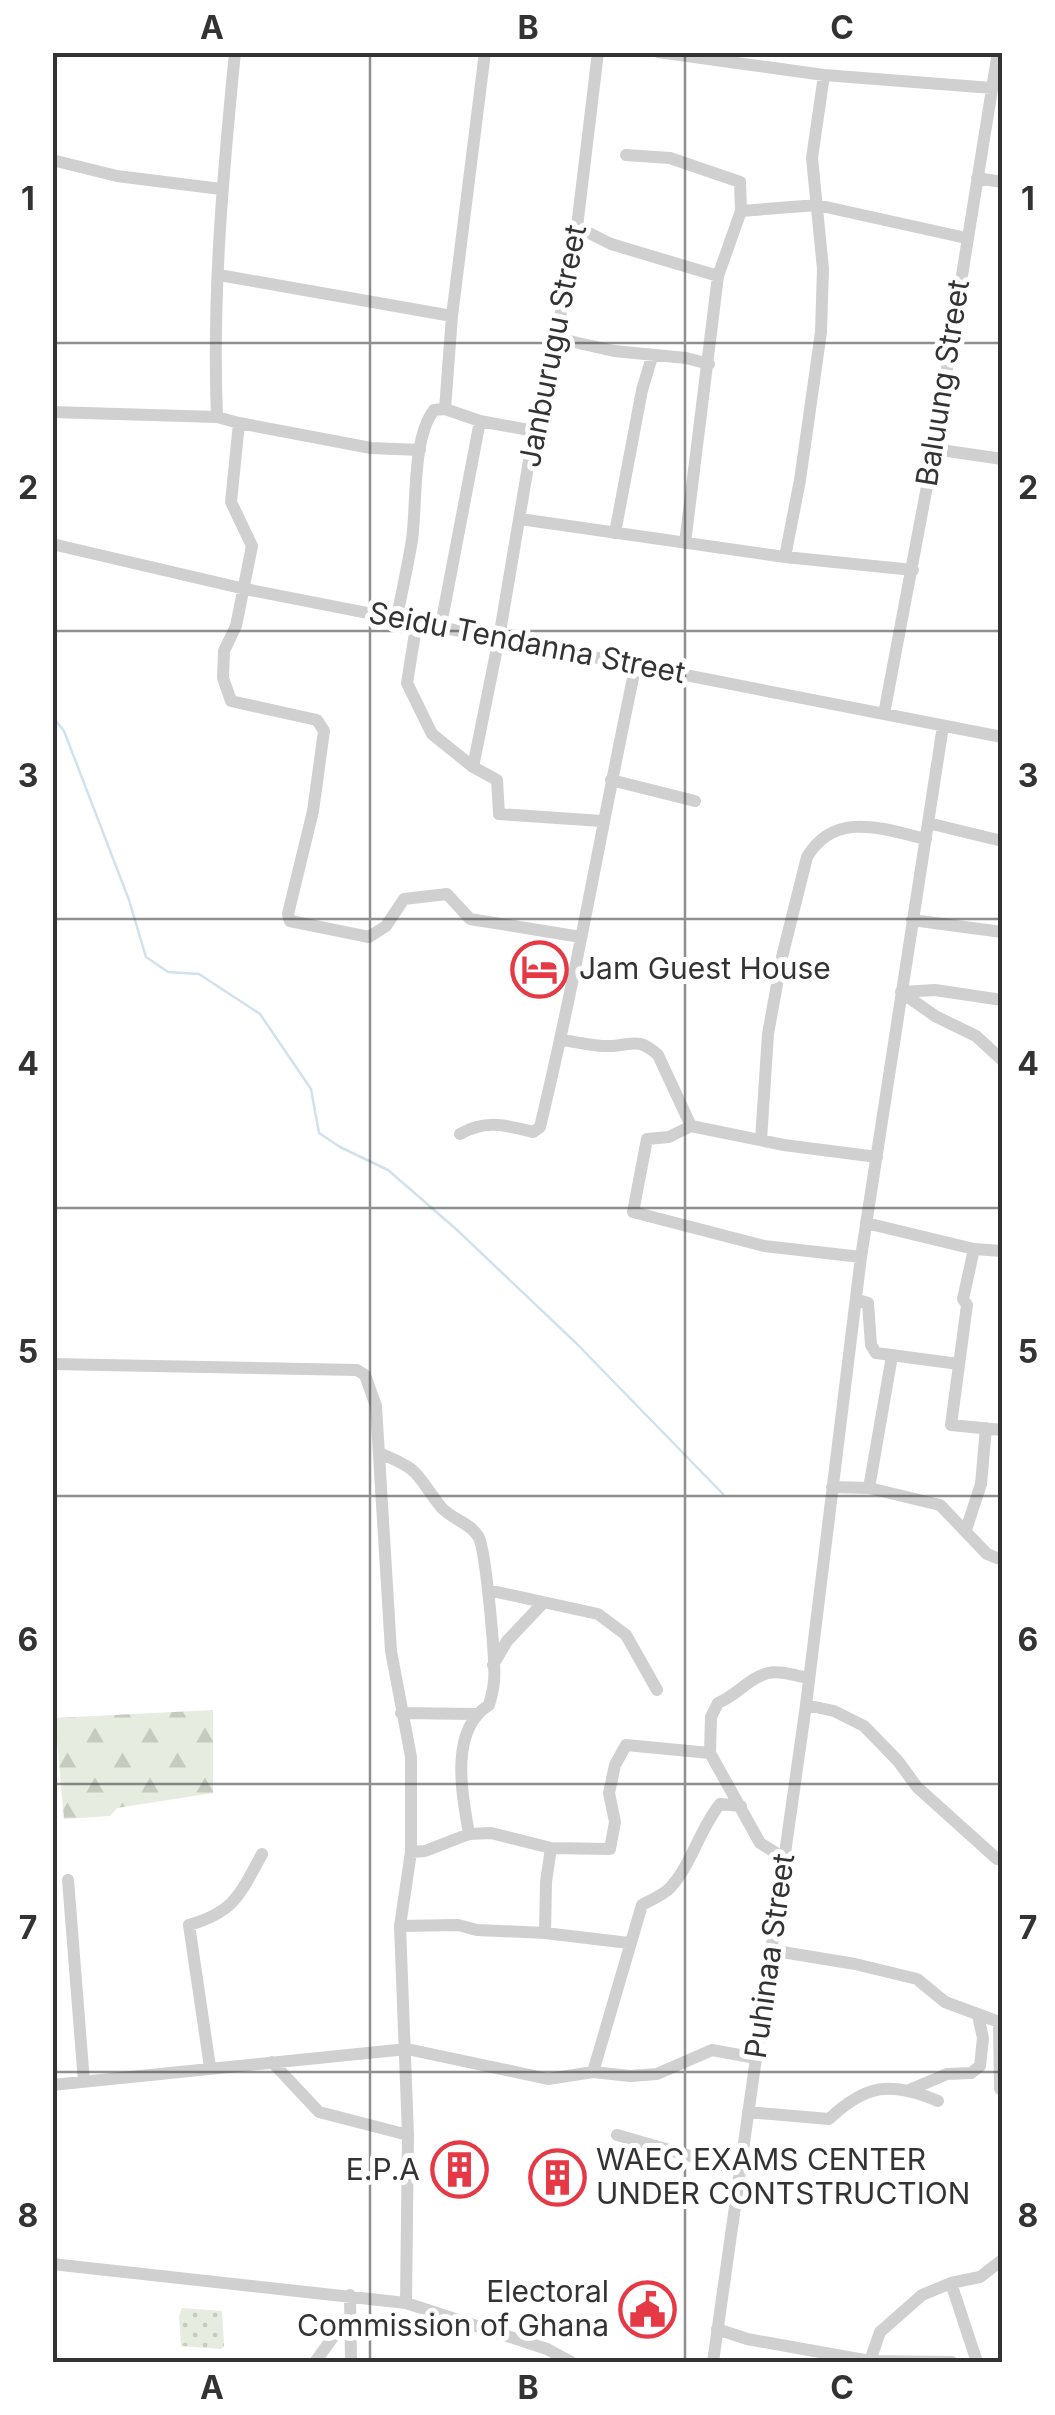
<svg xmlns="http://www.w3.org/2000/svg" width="1055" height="2415" viewBox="0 0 1055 2415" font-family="Inter,sans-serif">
  <defs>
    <pattern id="grass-dots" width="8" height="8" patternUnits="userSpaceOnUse" patternTransform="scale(2.5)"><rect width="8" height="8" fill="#e6ecdf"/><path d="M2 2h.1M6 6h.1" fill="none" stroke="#c6cbc0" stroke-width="1.8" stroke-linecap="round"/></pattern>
    <pattern id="forest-firs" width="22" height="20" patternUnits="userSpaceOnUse" patternTransform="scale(2.5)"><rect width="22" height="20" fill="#e6ecdf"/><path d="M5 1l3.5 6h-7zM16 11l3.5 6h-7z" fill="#c6cbc0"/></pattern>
  </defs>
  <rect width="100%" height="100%" fill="#fff"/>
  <path fill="url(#grass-dots)" d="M182 2308 222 2311 224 2346 221 2349 181 2346 179 2316Z"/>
  <path fill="url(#forest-firs)" d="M213 1710V1793L117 1808 110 1816 64 1819 55 1718Z"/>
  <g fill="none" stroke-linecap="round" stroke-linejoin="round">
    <path stroke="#cfe2ee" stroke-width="2.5" d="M52 716 64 731 129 900 146 957 168 972 199 974 260 1014 311 1089 319 1133 340 1147 388 1170 456 1229 576 1343 723 1494"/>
    <path stroke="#d0d0d0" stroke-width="12" d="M658 52 824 75 992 88
      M626 155 670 158 740 182 741 211
      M52 160 117 176 221 189
      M977 178 1002 182
      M577 227 611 244 718 276
      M219 275 452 316 445 409 480 421
      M452 316 485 52
      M556 338 614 351 686 358 709 364
      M52 412 217 417 239 423 231 502 252 546 236 626 224 651 223 678 231 701 317 720 324 731 313 811 288 914 290 921 369 937 386 926 404 899 447 894 470 919 581 937
      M217 417C212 296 223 174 235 52
      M239 423 371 448 420 450
      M934 449 1002 459
      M520 519 785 557 913 570
      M615 533 642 390 652 357
      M685 543 718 276 741 211 817 205 966 238
      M52 544 245 589 1002 737
      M785 557 800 480 821 332 823 269 812 158 824 75
      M397 617C402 591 408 565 412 540 417 504 412 438 434 410L445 409
      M417 621 407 683 432 734 473 767 497 780 499 814 602 821
      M441 625 480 421 534 431
      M884 714 934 449 998 52
      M473 767 499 638 534 431 556 338 577 227 598 52
      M611 780 695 801
      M928 823 1002 841
      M912 920 1002 932
      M901 992 935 1016 976 1036 1002 1060
      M901 992 935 990 1002 1000
      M562 1040C577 1042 597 1047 612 1046 634 1044 639 1038 658 1055L691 1126 784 1145 877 1157
      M691 1126 669 1137 647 1139 633 1212 764 1246 861 1257
      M460 1134C486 1119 505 1125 533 1132L540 1127C577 974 603 818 636 664
      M761 1140 768 1034 782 957 807 857C835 810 883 829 926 839
      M866 1223 974 1249 1002 1251
      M974 1249 963 1299 967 1305 951 1425 1002 1430
      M858 1300 868 1303 871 1345 876 1353 959 1364
      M52 1364 357 1370 365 1375 376 1406 391 1651 411 1757V1852L400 1926 408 2135 406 2303
      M379 1453C422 1470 415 1474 441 1507 451 1519 469 1522 478 1536 486 1548 496 1664 494 1682 493 1690 491 1698 489 1705 449 1730 462 1793 469 1834
      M832 1487 869 1488 892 1356
      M869 1488 940 1505 987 1554 1002 1560
      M966 1530 981 1484 986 1428
      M488 1590 598 1614 626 1635 657 1690
      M493 1665 507 1641 543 1603
      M806 1705 834 1711 864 1726 898 1761 917 1787 997 1859
      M401 1713 474 1714
      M411 1852 425 1851 469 1834 491 1833 551 1848 610 1849 615 1822 609 1793 615 1765 626 1745 710 1753
      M784 1858 760 1843 710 1753 711 1717 718 1703C736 1696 749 1678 768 1673 779 1670 797 1676 809 1678
      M68 1880 84 2082
      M400 1926 458 1925 477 1930 545 1933 629 1943
      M545 1933 546 1882 551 1848
      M770 1950 855 1964 917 1979 945 2002 999 2022 1000 2089
      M272 2062 319 2112 408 2135
      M210 2067 189 1925C235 1912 240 1894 262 1854
      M593 2072 642 1905C651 1900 663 1895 670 1888 692 1864 699 1830 720 1804L741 1806
      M52 2085 407 2049 548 2079 593 2072 630 2076 657 2074 712 2050 756 2058
      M907 2091 947 2074 971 2073 980 2066 983 2038 978 2016
      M748 2112 829 2119C866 2084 891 2081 938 2101
      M617 2135 739 2170
      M52 2264 406 2303 547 2349 571 2362
      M951 2283 977 2362
      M350 2295 351 2362
      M717 2329 747 2339 870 2361 952 2362
      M870 2361 880 2332 922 2295 951 2283 980 2277 1002 2260
      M315 2362 339 2329 351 2320
      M713 2362 806 1705 861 1257 943 726"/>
  </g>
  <path fill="none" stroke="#333" stroke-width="2.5" stroke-opacity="0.55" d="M370 52V2362M685 52V2362M52 343H1002M52 631H1002M52 919H1002M52 1208H1002M52 1496H1002M52 1784H1002M52 2072H1002"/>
  <defs>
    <symbol id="hotel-ring" viewBox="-11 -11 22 22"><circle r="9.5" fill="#fff" stroke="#e63946" stroke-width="1.5"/><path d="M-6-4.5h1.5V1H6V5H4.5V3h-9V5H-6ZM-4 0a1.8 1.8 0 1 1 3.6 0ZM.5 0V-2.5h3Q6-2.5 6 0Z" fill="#e63946"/></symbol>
    <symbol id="building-ring" viewBox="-11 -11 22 22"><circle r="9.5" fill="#fff" stroke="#e63946" stroke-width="1.5"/><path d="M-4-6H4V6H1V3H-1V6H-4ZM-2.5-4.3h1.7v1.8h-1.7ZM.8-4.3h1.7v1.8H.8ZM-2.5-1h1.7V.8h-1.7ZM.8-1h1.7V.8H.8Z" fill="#e63946"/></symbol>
    <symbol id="civic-ring" viewBox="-11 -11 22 22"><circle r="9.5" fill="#fff" stroke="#e63946" stroke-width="1.5"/><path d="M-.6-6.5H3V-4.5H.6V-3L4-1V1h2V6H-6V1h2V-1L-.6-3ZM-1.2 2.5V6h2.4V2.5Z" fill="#e63946"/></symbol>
  </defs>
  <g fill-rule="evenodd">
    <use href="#hotel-ring" x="508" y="938" width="63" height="63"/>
    <use href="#building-ring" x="428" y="2138" width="63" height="63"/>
    <use href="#building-ring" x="526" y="2146" width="63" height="63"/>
    <use href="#civic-ring" x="616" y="2278" width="63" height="63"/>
  </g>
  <g text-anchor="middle" stroke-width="10" stroke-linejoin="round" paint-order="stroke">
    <g font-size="30" fill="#333" stroke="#fff">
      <text transform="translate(553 346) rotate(-79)" y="10">Janburugu Street</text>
      <text transform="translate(943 383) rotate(-81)" y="10">Baluung Street</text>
      <text transform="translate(527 643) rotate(11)" y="10">Seidu Tendanna Street</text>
      <text transform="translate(770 1956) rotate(-82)" y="10">Puhinaa Street</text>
    </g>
    <g font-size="30" fill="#333" stroke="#fff" text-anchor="start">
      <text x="579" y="979">Jam Guest House</text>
      <text x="596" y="2170">WAEC EXAMS CENTER<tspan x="596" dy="34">UNDER CONTSTRUCTION</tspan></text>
      <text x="420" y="2180" text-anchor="end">E.P.A</text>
      <text x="609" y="2302" text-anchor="end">Electoral<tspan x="609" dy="34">Commission of Ghana</tspan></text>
    </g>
  </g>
  <rect width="1055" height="2415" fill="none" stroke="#ffffff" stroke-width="110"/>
  <rect x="55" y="55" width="945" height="2305" fill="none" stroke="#333" stroke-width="4"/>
  <g font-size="32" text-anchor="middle" font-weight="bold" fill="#333">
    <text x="212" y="39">A</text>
    <text x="528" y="39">B</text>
    <text x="842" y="39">C</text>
    <text x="28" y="210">1</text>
    <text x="1028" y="210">1</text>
    <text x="28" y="499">2</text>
    <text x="1028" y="499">2</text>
    <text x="28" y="787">3</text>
    <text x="1028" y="787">3</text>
    <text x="28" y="1075">4</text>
    <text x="1028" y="1075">4</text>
    <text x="28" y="1363">5</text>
    <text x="1028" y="1363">5</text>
    <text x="28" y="1651">6</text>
    <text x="1028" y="1651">6</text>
    <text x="28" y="1939">7</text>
    <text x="1028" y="1939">7</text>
    <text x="28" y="2227">8</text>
    <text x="1028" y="2227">8</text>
    <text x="212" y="2399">A</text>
    <text x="528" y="2399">B</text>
    <text x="842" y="2399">C</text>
  </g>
</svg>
